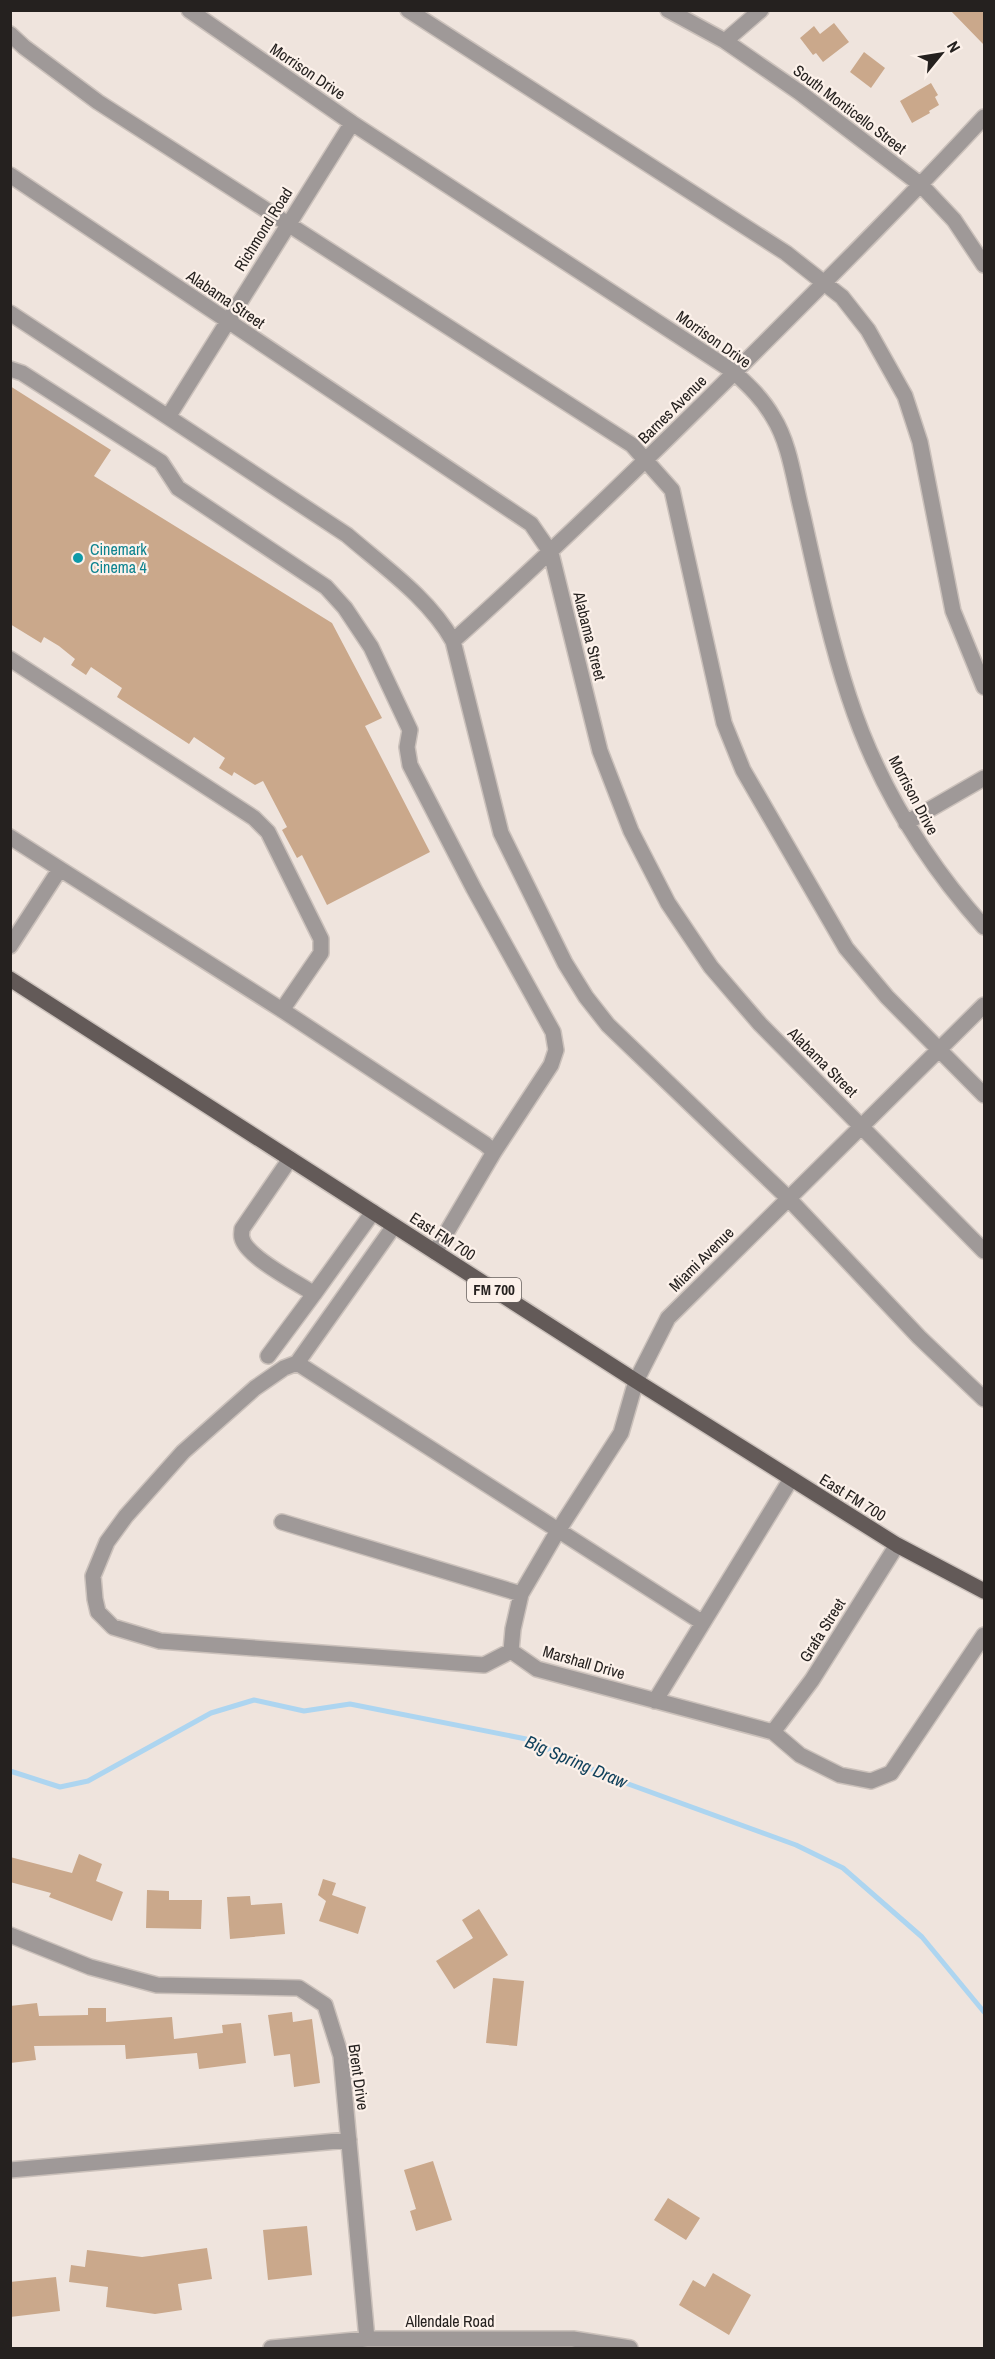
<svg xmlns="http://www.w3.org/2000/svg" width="995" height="2359" viewBox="0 0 995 2359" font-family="'Archivo Narrow',sans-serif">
  <rect width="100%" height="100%" fill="#efe4dd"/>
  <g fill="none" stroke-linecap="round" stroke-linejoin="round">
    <path stroke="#add5f0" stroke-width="5" d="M10 1771 60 1787 88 1781 211 1713 254 1700 304 1711 350 1704 526 1739 609 1777 796 1845 843 1868 922 1937 984 2012"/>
  </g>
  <path fill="#caa88b" d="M950 10H984V45Z
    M834 23 849 42 823 62 816 53 813 55 800 38 814 26 820 34Z
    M864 52 885 68 871 88 850 72Z
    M931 83 938 95 935 97 939 105 929 111 930 113 912 123 900 101Z
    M10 386 111 450 94 476 332 623 382 718 365 726 430 852 327 905 302 855 297 858 282 830 287 827 263 781 255 785 234 772 232 776 219 768 225 758 194 737 189 744 117 697 122 688 91 667 86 675 71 665 75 659 59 646 44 637 41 643 10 624Z
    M79 1854 102 1864 96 1881 123 1892 112 1921 49 1897 51 1893 10 1882V1857L72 1873Z
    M323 1879 336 1883 332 1895 366 1907 358 1934 319 1921 326 1901 318 1895Z
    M147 1890 169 1891V1900H202L201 1929 146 1928Z
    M250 1896 251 1905 282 1903 285 1934 230 1939 227 1897Z
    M479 1909 508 1955 454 1989 436 1961 473 1938 462 1920Z
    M493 1978 524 1981 517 2046 486 2043Z
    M37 2003 39 2016 88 2015V2008H106V2022L172 2017 174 2039 223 2033 222 2025 241 2023 246 2063 199 2069 197 2053 126 2059 125 2045 34 2046 36 2060 10 2063V2006Z
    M292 2012 293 2022 312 2019 320 2083 294 2087 290 2054 274 2056 268 2015Z
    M433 2161 452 2220 416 2231 410 2211 416 2209 404 2170Z
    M668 2198 700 2218 686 2240 654 2220Z
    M307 2226 312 2275 268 2280 263 2230Z
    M207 2248 212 2279 178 2284 182 2310 155 2314 106 2307 108 2287 69 2282 71 2265 85 2267 87 2250 142 2257Z
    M713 2273 751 2295 729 2335 679 2305 693 2280 705 2287Z
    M56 2277 60 2311 10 2317V2282Z"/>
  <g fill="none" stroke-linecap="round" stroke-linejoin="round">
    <defs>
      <path id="minor" d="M189 10 352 123 734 372C749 386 763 399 773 417 790 444 794 481 802 512 816 574 829 637 849 697 877 783 925 861 984 927
        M408 10 786 253 842 297 868 330 905 396 920 442 953 611 984 687
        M668 10 725 41 799 92 921 185 954 220 984 265
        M10 34 24 47 98 102 632 445 672 490 724 723 743 770 846 948 887 997 984 1095
        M725 41 761 10
        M10 175 531 524 551 553 600 751 631 831 668 903 711 967 760 1024 984 1251
        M10 313 347 535C384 567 429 598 453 641L501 833 565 963 586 997 608 1025 788 1198 919 1337 984 1399
        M10 369 22 373 161 462 178 488 326 587 345 608 371 647 410 730 407 747 410 765 474 889 553 1032 556 1050 551 1065 494 1152
        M168 417 352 123
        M453 641C560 545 663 444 765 342 839 268 913 194 984 117
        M10 659 254 818 268 832 321 939V953L282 1010
        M906 823 984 778
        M10 837 60 869 10 946
        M60 869 282 1010 485 1144 494 1152 435 1252
        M290 1159 242 1229C242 1232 241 1235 242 1238 246 1257 298 1283 314 1294L373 1212
        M268 1356 314 1294
        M297 1363 394 1226
        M282 1522 521 1594 513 1629 511 1651 537 1669 773 1732 800 1755 840 1775 871 1781 891 1773 984 1635
        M521 1594 556 1534 621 1433 636 1381 668 1318 984 1005
        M511 1651 484 1665 160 1641 113 1627 98 1612 95 1599 93 1576 107 1542 126 1516 183 1452 255 1388 284 1368 297 1363 703 1623
        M655 1701 791 1479
        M773 1732 812 1680 897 1545
        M10 1935 90 1967 157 1985 299 1988 325 2005 341 2056 367 2339
        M10 2170 349 2140
        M271 2348 367 2339H573L630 2348"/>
      <path id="major" d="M10 979 636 1381 897 1545 984 1591"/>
    </defs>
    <use href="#minor" stroke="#cbc1bb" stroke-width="18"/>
    <use href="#major" stroke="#cbc1bb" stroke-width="18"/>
    <use href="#minor" stroke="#9f9998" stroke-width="15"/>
    <use href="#major" stroke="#635a58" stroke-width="15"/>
  </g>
  <circle fill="#0f9aa8" stroke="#fcf1ea" stroke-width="2" cx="78" cy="558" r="6"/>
  <g text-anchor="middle" stroke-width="4.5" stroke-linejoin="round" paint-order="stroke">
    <rect fill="#fcf1ea" stroke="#665f5c" stroke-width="1.5" x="467" y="1278" width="54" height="24" rx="4.5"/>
    <g font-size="15" font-weight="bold" fill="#25211f">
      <text x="494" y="1295">FM 700</text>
    </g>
    <g font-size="16" fill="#25211f" stroke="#fcf1ea">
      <text transform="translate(308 71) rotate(34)" y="6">Morrison Drive</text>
      <text transform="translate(850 109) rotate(37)" y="6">South Monticello Street</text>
      <text transform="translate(263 229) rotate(-58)" y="6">Richmond Road</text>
      <text transform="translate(226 299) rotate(34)" y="6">Alabama Street</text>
      <text transform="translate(714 339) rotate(35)" y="6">Morrison Drive</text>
      <text transform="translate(672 409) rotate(-45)" y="6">Barnes Avenue</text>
      <text transform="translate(590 636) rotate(76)" y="6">Alabama Street</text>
      <text transform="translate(914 795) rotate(62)" y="6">Morrison Drive</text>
      <text transform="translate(823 1062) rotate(45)" y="6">Alabama Street</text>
      <text transform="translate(443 1236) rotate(33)" y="6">East FM 700</text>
      <text transform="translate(701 1259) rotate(-45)" y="6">Miami Avenue</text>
      <text transform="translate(853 1497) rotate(32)" y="6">East FM 700</text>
      <text transform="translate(822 1630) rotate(-58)" y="6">Grafa Street</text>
      <text transform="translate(584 1662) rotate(16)" y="6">Marshall Drive</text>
      <text transform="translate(359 2077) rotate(82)" y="6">Brent Drive</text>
      <text x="450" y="2327">Allendale Road</text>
    </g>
    <g font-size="16" fill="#0d838f" stroke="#fcf1ea" text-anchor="start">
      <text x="90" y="555">Cinemark<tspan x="90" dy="18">Cinema 4</tspan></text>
    </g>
    <g font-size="18" font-style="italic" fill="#0e3f5a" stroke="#fcf1ea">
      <text transform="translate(576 1762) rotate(23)" y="6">Big Spring Draw</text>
    </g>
  </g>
  <rect width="995" height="2359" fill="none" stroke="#25211f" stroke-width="24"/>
  <g transform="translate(941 54) rotate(60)" stroke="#fcf1ea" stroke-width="4.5" paint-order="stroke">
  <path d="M0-4.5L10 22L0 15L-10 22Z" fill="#25211f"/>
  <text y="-9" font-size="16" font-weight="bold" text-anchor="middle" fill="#25211f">N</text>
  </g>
</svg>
